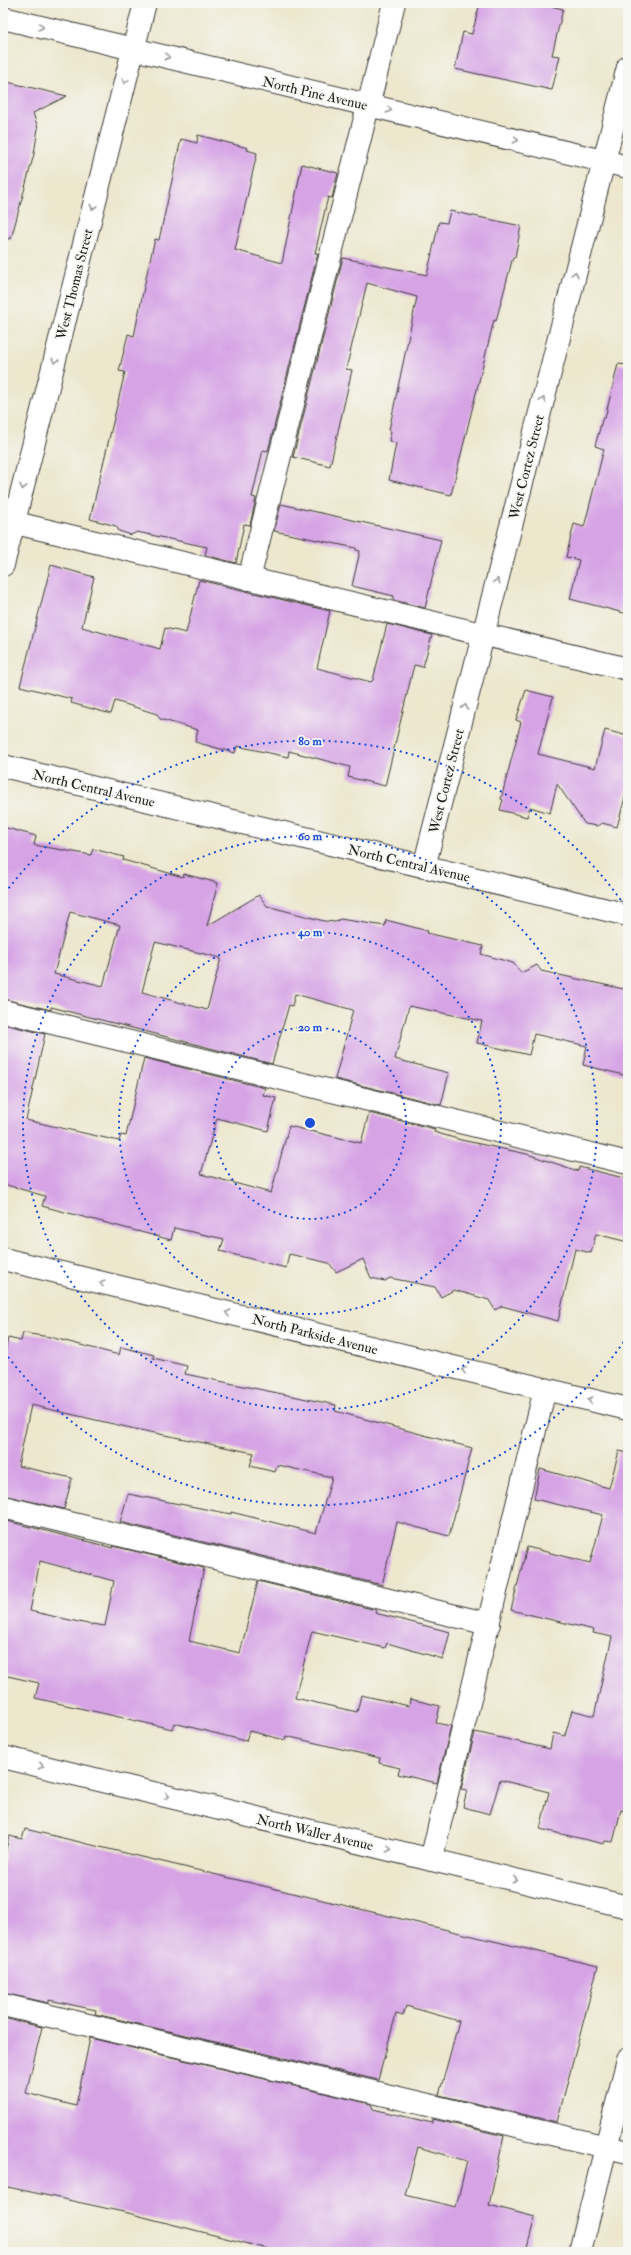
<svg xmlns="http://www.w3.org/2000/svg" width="631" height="2255" viewBox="0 0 631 2255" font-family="'IM FELL Double Pica',serif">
  <rect width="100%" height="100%" fill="#f6f6f2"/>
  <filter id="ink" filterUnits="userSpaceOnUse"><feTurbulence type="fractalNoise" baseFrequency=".025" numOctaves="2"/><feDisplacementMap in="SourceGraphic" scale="8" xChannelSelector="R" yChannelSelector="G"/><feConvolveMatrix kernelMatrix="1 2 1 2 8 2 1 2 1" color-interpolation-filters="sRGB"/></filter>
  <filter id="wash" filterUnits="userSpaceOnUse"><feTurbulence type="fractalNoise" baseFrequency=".012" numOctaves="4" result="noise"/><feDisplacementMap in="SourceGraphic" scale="16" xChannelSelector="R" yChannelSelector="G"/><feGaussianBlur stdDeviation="0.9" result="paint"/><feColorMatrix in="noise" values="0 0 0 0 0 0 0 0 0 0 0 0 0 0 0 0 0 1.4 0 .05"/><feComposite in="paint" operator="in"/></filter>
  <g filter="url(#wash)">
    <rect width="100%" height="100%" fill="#ece7cd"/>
    <g id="blocks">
      <path fill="#d6a3e5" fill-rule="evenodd" d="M480 3H538L563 9 552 55 560 56 552 90 455 69 463 32 472 34Z
        M3 81 67 96 33 113 38 128 34 154 11 239 3 238Z
        M198 135 248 148 247 150 257 153 235 250 282 263 302 164 338 173 332 198 328 197 315 253H318L268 451 263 450 252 497 256 498 250 525 244 524 236 563 205 555 207 547 137 532 131 535 119 531 116 526 90 519 125 372 119 371 128 334 134 336 147 273 155 239 159 240 181 139 197 143Z
        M450 211 521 226 515 257H513L496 321 494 320 451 495 389 480 396 443 389 441 391 431 389 430 417 297 367 283 346 369 352 370 330 466 293 457 343 258 427 275 439 222 447 223Z
        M618 364 628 365V614L570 599 579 560 566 557 574 524 584 527 604 449 595 446 603 417 605 418Z
        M281 504 441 540 425 608 393 600 394 596 352 586 360 551 356 550V548L274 531Z
        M51 565 94 577 82 627 160 649 165 628 186 633 199 580 330 611 317 668 371 682 373 680 387 624 432 635 423 667 414 665 385 786 348 777 350 767 289 751 288 757 237 746 235 753 195 742 198 730 160 719 157 714 115 701 111 714 71 703 72 699 20 686Z
        M526 690 553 697 538 754 595 768 605 730 628 736V786L617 827 602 823 597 826 585 824 557 784 550 813 530 807 527 817 500 810 503 800 501 799 521 722 516 720Z
        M3 827 36 836 34 845 91 855 93 849 124 857 123 860 183 877 184 874 218 883 207 926 259 895 267 906 324 921 335 922 340 919 385 926 386 920 428 931 427 933 483 946 481 954 513 963 521 973 537 965 541 971 628 990V1076L583 1065 587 1046 534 1034 529 1055 477 1043 482 1021 409 1006 395 1059 449 1073 441 1105 335 1079 353 1010 295 994 292 1006 289 1005 272 1064 51 1007V1010L3 999ZM70 912 120 925 103 986 54 974ZM155 942 221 958 207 1010 142 992Z
        M3 1024 45 1034 26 1120 119 1141 121 1135 126 1136 144 1058 265 1088 263 1095 276 1098 268 1131 217 1118 201 1174 271 1193 289 1126 361 1143 369 1113 435 1129 434 1132 461 1140 527 1154 578 1171 579 1167 628 1179V1242L596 1234 591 1253 575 1249 558 1321 502 1306 495 1310 489 1300 454 1290 441 1297 435 1287 390 1278 385 1281 371 1278 363 1259 336 1272 329 1263 289 1254 286 1268 220 1251 224 1239 174 1228 171 1240 42 1206 45 1196 3 1184Z
        M23 1333 50 1337 119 1355 121 1347 154 1355 153 1358 187 1366 185 1374 336 1405 335 1411 472 1448 449 1536 397 1522 382 1585 120 1522 128 1494 231 1514V1512L316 1533 332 1477 277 1465 275 1472 250 1466 254 1453 135 1429 31 1405 18 1466 72 1478 64 1509 3 1495V1363L8 1338 21 1341Z
        M619 1451 628 1453V1812L621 1810 613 1842 605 1841 604 1844 540 1829 549 1792 500 1780 490 1814 463 1807 467 1790 461 1789 475 1732 550 1749 553 1733 565 1736 572 1710 594 1716 612 1637 593 1633 594 1630 511 1610 527 1547 590 1563 603 1515 534 1499 540 1469 609 1488Z
        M3 1520 113 1548V1546L204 1568 189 1641 240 1653 258 1581 376 1610 375 1613 450 1632 443 1659 387 1643 385 1648 312 1631 295 1698 357 1712 361 1695 409 1706 410 1699 440 1706 436 1723 451 1726 437 1783 398 1774 400 1768 379 1763 380 1758 286 1736 285 1740 249 1731 246 1741 174 1723 172 1729 35 1698 39 1683 3 1675ZM40 1561 114 1581 105 1626 92 1624V1625L30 1611Z
        M25 1829 598 1966 557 2122 439 2095 459 2021 406 2006 403 2016 396 2014 378 2080 95 2014 96 2010 49 2000V2003L3 1993V1863L9 1836 22 1839Z
        M3 2018 42 2027 26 2093 76 2106 90 2038 371 2104 373 2109 432 2123 433 2119 504 2136 489 2205 535 2217 526 2252H280L128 2213 3 2186ZM418 2147 467 2161 456 2207 405 2195Z"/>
    </g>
  </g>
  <g filter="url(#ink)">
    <use href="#blocks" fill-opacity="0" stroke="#3b3a37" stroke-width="1"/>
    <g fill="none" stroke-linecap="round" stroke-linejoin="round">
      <defs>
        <path id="minor" d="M3 18 628 167
          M3 520 628 669
          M3 565 145 3
          M249 579 394 3
          M3 766 628 915
          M424 867 628 67
          M3 1011 628 1163
          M3 1259 628 1409
          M3 1507 489 1624
          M3 1757 628 1907
          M431 1860 545 1389
          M3 2005 628 2152
          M580 2252 628 2059"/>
      </defs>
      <use href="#minor" stroke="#3b3a37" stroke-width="24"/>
      <use href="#minor" stroke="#fff" stroke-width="22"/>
    </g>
    <defs><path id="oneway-chevron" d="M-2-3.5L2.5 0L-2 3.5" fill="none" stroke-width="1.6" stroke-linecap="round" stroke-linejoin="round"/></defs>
    <g stroke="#999">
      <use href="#oneway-chevron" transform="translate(41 27) rotate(13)"/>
      <use href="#oneway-chevron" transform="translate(167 57) rotate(14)"/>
      <use href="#oneway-chevron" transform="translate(125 81) rotate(104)"/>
      <use href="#oneway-chevron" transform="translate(389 110) rotate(13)"/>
      <use href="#oneway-chevron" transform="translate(516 140) rotate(13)"/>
      <use href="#oneway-chevron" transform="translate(93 207) rotate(104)"/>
      <use href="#oneway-chevron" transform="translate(575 274) rotate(-76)"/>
      <use href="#oneway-chevron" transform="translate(55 361) rotate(104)"/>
      <use href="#oneway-chevron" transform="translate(543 400) rotate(-76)"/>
      <use href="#oneway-chevron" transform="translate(23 487) rotate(104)"/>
      <use href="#oneway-chevron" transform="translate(497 581) rotate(-76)"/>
      <use href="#oneway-chevron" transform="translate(465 707) rotate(-76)"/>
      <use href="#oneway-chevron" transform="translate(102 1283) rotate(-166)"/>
      <use href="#oneway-chevron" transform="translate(228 1313) rotate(-166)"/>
      <use href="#oneway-chevron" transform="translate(464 1370) rotate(-166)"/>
      <use href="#oneway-chevron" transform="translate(590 1400) rotate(-167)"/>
      <use href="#oneway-chevron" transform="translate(41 1766) rotate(13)"/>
      <use href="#oneway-chevron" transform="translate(167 1796) rotate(13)"/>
      <use href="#oneway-chevron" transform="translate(389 1849) rotate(13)"/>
      <use href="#oneway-chevron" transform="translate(515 1880) rotate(13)"/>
    </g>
  </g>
  <g fill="none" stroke="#1d4ed8" stroke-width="2" stroke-dasharray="2 4">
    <circle cx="310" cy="1123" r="96"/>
    <circle cx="310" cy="1123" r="191"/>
    <circle cx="310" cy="1123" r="287"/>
    <path d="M627 1337A382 382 0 0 1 5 1353M5 893A382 382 0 0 1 627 909"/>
  </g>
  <g text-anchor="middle" stroke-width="3.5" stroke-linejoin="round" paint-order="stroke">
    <g font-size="14" fill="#1c1c1c" stroke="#f6f6f2">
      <text transform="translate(315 93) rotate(13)" y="5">North Pine Avenue</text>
      <text transform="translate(74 284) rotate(-76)" y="5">West Thomas Street</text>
      <text transform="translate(526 467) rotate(-76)" y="5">West Cortez Street</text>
      <text transform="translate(446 781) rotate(-76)" y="5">West Cortez Street</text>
      <text transform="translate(94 788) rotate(13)" y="5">North Central Avenue</text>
      <text transform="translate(409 863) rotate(13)" y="5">North Central Avenue</text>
      <text transform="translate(315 1334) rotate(14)" y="5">North Parkside Avenue</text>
      <text transform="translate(315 1832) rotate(13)" y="5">North Waller Avenue</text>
    </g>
  </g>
  <circle cx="310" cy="1123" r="6" fill="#1d4ed8" stroke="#f6f6f2" stroke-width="2"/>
  <g font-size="12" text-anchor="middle" font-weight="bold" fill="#1d4ed8" stroke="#f6f6f2" stroke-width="3.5" stroke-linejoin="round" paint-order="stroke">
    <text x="310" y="745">80 m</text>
    <text x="310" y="840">60 m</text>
    <text x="310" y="936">40 m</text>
    <text x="310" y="1031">20 m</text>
  </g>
  <rect width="631" height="2255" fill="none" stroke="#f6f6f2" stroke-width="16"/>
</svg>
